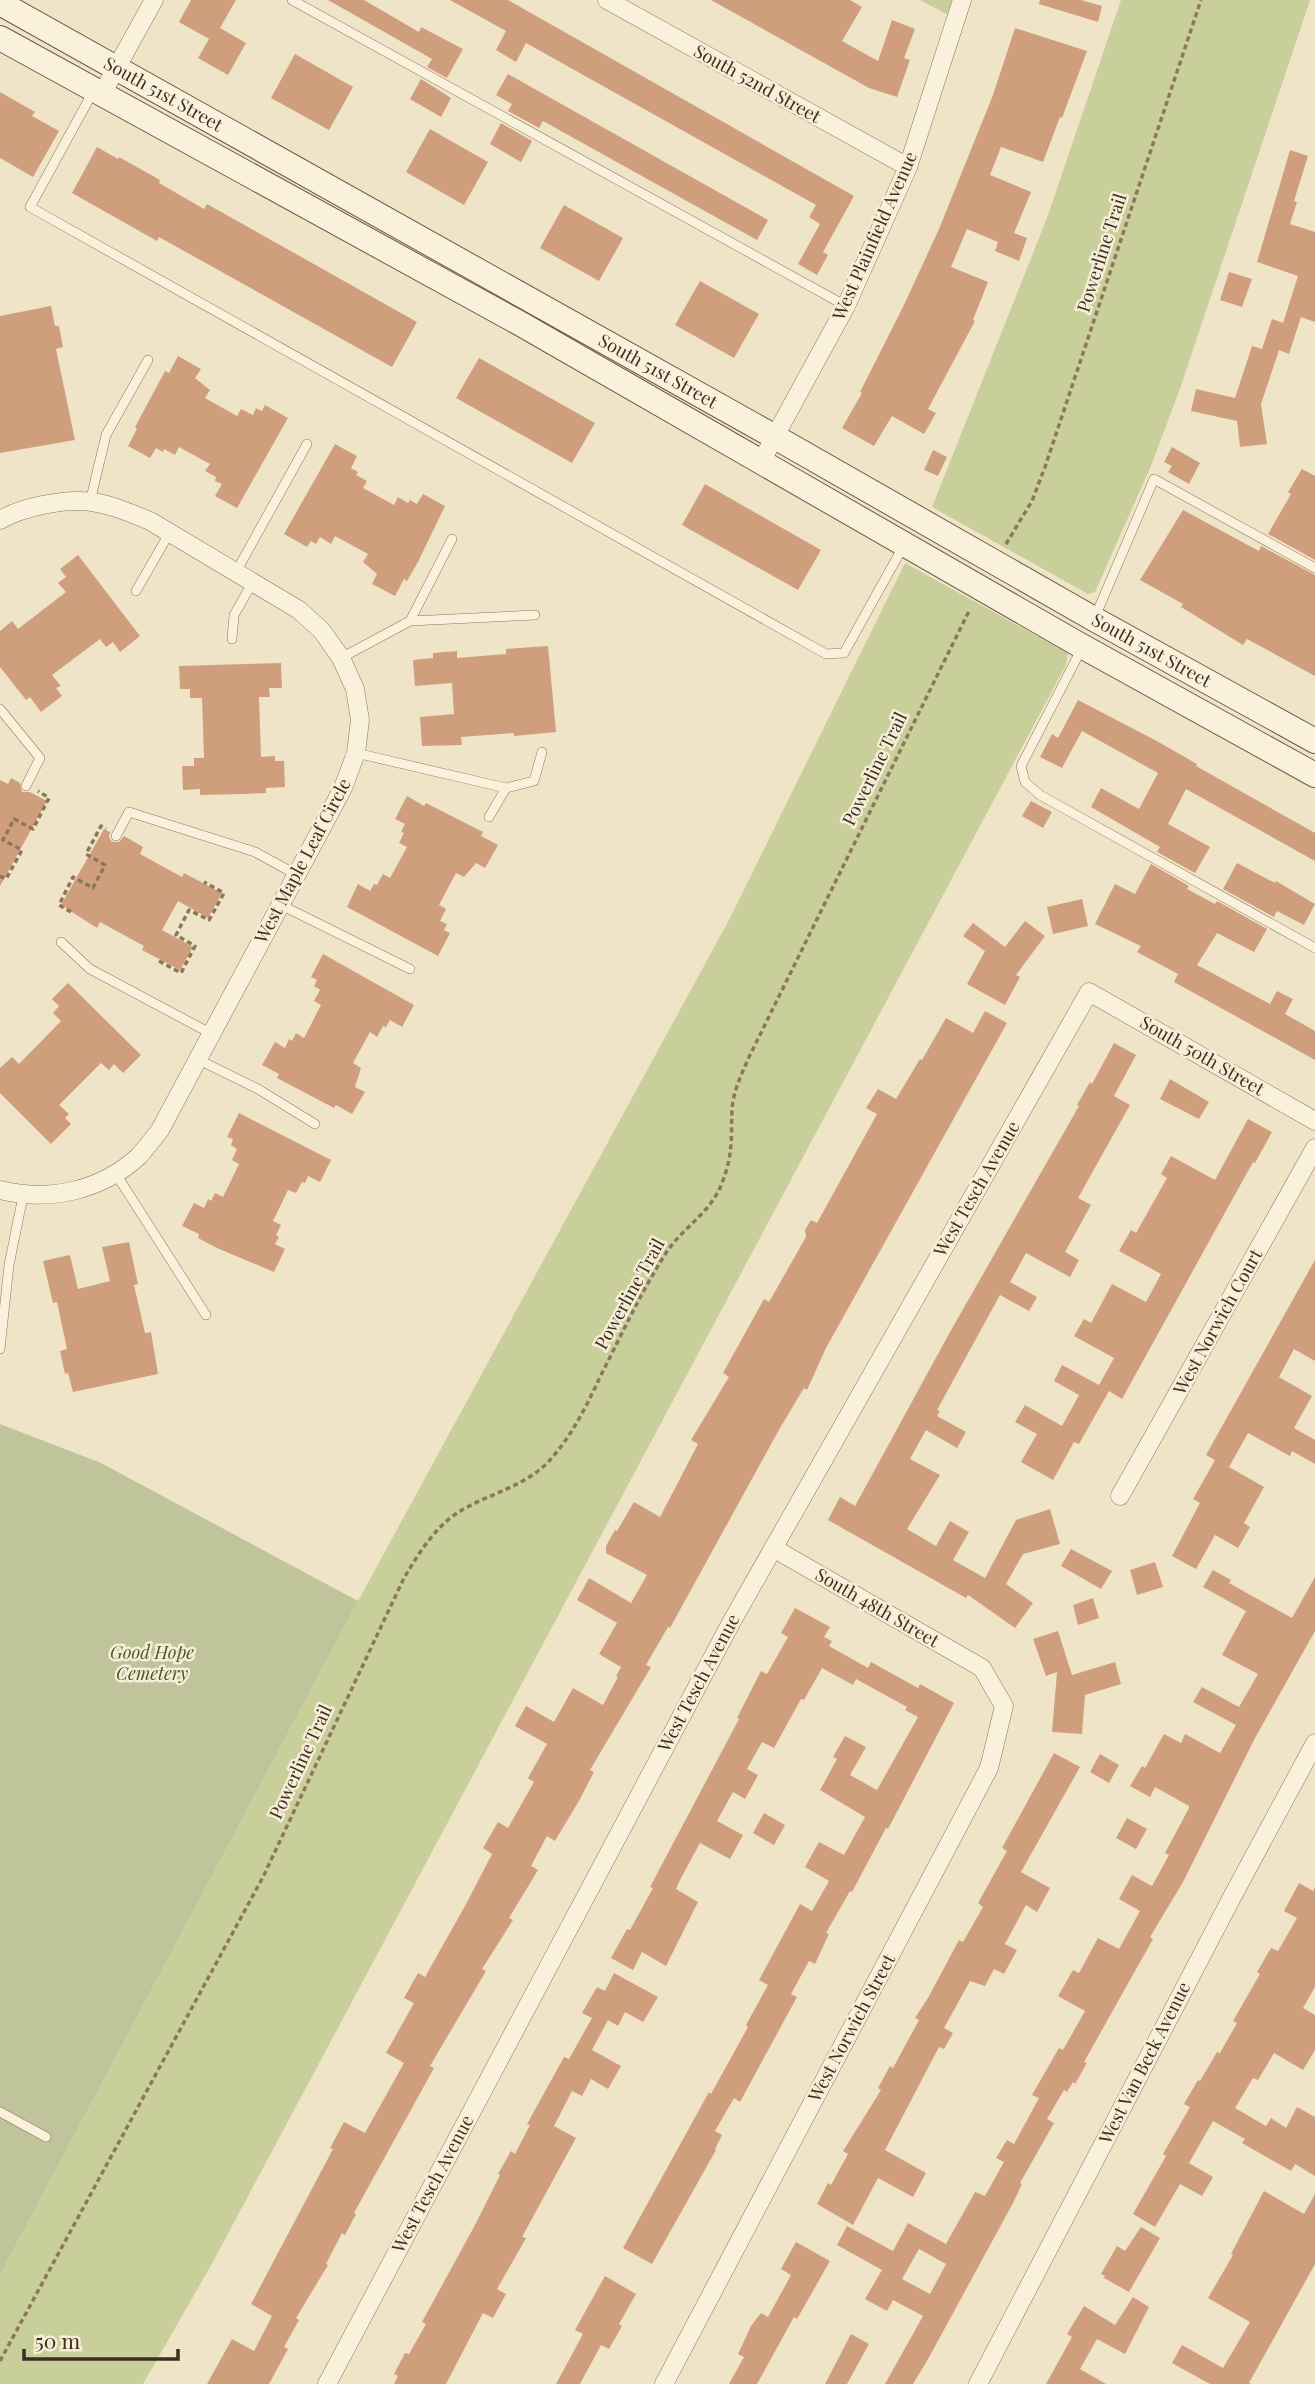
<svg xmlns="http://www.w3.org/2000/svg" width="1315" height="2384" viewBox="0 0 1315 2384" font-family="'Playfair Display',serif">
  <rect width="100%" height="100%" fill="#f0e4c8"/>
  <path fill="#c9cf9b" d="M920 0H955L950 16Z
    M1121 0H1310L1181 386 1151 466 1095 592 1088 594 932 507 1047 218Z
    M905 563 1068 653 1066 665 214 2260 143 2384H0V2275L358 1601 730 918Z"/>
  <path fill="#bfc49a" d="M0 1424 101 1463 358 1601 0 2275Z"/>
  <path fill="#cf9f7d" fill-rule="evenodd" d="M191 0H236L220 28 246 43 228 75 198 58 209 39 179 22Z
    M328 0H364L419 32 421 27 463 49 447 78 427 67 432 59Z
    M450 0H508L854 196 823 252 828 255 817 275 798 264 820 224 809 217 816 205 526 43 516 62 496 50 506 31Z
    M711 0H850L862 7 842 41 878 61 892 20 915 29 904 58 910 60 897 97 869 88Z
    M1040 0H1081L1102 6 1098 22 1039 4Z
    M1015 28 1087 51 1062 118 1060 117 1043 162 1001 147 990 175 1031 192 1014 233 1027 238 1019 261 995 251 998 242 967 229 951 267 988 282 973 320 975 321 928 409 936 413 924 434 892 416 874 446 842 428 862 393 860 392 903 307 939 229 993 95Z
    M295 54 353 87 329 130 271 98Z
    M508 74 768 220 757 240 543 121 539 128 508 111 512 104 496 95Z
    M421 79 451 98 441 117 410 99Z
    M0 92 35 112 32 116 59 131 33 177 0 158Z
    M501 123 532 141 521 162 490 144Z
    M430 129 488 162 464 205 406 172Z
    M97 147 118 159 119 157 160 180 159 183 204 209 207 204 417 322 392 367 159 237 157 241 72 193Z
    M1290 150 1308 156 1294 201 1297 202 1290 224 1315 232V322L1301 317 1289 354 1279 350 1261 404 1267 444 1240 447 1237 421 1191 411 1196 389 1235 398 1252 346 1262 349 1272 319 1283 323 1298 276 1257 262Z
    M564 205 623 238 599 281 540 248Z
    M1229 272 1252 279 1242 307 1220 300Z
    M700 281 759 314 734 358 675 325Z
    M51 306 55 326H59L63 347 56 349 75 440 0 453V316Z
    M178 356 201 369 195 378 210 390 205 398 237 416 241 409 253 415 256 408 262 411 265 405 288 418 237 508 215 496 222 484 215 481 216 477 205 471 210 464 179 447 175 455 164 449 163 452 156 448 150 458 128 446 137 429 135 427 165 371 169 373Z
    M479 358 595 423 572 463 456 398Z
    M335 444 357 456 351 468 358 472 356 475 367 481 363 488 394 505 398 497 408 503 410 500 417 504 423 494 445 506 418 562 407 581 404 579 395 596 372 584 377 574 363 562 368 554 335 536 331 544 320 537 316 544 311 541 307 547 284 534Z
    M1172 447 1200 463 1189 484 1168 472 1172 466 1164 462Z
    M933 450 947 457 938 476 924 470Z
    M1302 469 1315 476V560L1268 534 1291 494 1288 492Z
    M705 484 821 550 798 590 682 525Z
    M1183 510 1259 551 1261 546 1315 575V676L1247 639 1243 645 1181 607 1183 604 1140 580Z
    M78 555 140 636 120 652 113 642 106 647 100 639 52 675 61 686 56 688 62 696 41 712 30 697 26 700 0 667V631L12 621 18 629 66 592 58 583 66 577 60 569Z
    M548 646 556 732 514 736V733L461 737 462 745 422 746 420 717 454 714 452 683 415 686 413 660 433 658V653L457 651V658L506 654V649Z
    M281 663 282 688H269L270 697H259L261 757 275 756V761H284L285 787 266 788V793L244 794 200 795V789L183 790 182 766H194V758H204L202 698H190V689H180L179 666Z
    M1078 700 1155 740 1197 764 1196 766 1315 833V861L1186 789 1168 824 1210 847 1195 873 1157 852 1160 847 1091 807 1101 788 1139 809 1158 773 1082 731 1062 768 1040 757 1052 734 1058 738Z
    M11 778 20 783 22 792H30L47 801 0 886V780L8 784Z
    M407 796 424 806 426 803 483 832 481 836 498 845 485 868 476 863 464 877 456 873 439 905 446 909 440 921 447 924 444 930 450 933 438 956 347 907 358 884 370 891 374 884 377 885 383 874 390 878 407 847 399 843 404 833 401 832 405 824 395 819Z
    M1031 801 1052 812 1043 828 1022 816Z
    M104 829 110 832 109 837 112 842H119L124 836 143 847 140 854 182 877 184 873 222 893 208 918 178 901 162 930 193 947 180 970 142 950 144 946 100 922 97 928 61 905Z
    M1237 863 1275 883 1276 881 1315 904 1304 925 1277 911 1274 917 1223 889Z
    M1151 864 1189 886 1187 889 1215 904 1217 901 1267 929 1254 952 1217 933 1197 965 1270 1004 1277 991 1293 999 1285 1014 1315 1031V1060L1174 982 1178 974 1137 952 1141 946 1095 924 1115 884 1135 894Z
    M1082 899 1088 926 1053 934 1047 907Z
    M1025 921 1045 936 1016 975 1020 977 1005 1005 967 984 985 951 963 936 973 923 1005 947Z
    M323 954 414 1005 402 1027 390 1020 386 1027 383 1026 377 1037 370 1032 353 1063 361 1068 355 1087 365 1092 352 1114 336 1105 334 1108 277 1078 279 1074 262 1065 275 1042 285 1048 289 1039 292 1041 296 1033 304 1038 321 1005 314 1001 320 990 314 986 317 980 311 977Z
    M68 983 141 1055 123 1073 114 1064 109 1070 101 1063 59 1105 69 1114 65 1118 71 1124 51 1144 0 1093V1068L12 1057 19 1064 61 1021 53 1013 59 1006 52 999Z
    M985 1011 1007 1023 826 1348 807 1390 804 1388 780 1428 670 1628 668 1627 646 1665 651 1667 590 1770 594 1772 580 1799 555 1841 547 1836 531 1866 538 1870 509 1918 513 1920 482 1969 486 1971 430 2066 434 2068 354 2213 356 2214 345 2235 342 2233 326 2264 328 2265 296 2318 299 2320 284 2347 288 2349 269 2384H207L232 2339 254 2351 272 2316 251 2304 333 2149 330 2148 344 2122 365 2133 404 2063 386 2053 414 2003 404 1998 418 1973 425 1977 465 1906 492 1854 483 1848 498 1822 508 1828 534 1782 528 1778 547 1744 515 1726 526 1706 554 1722 573 1688 603 1705 618 1677 616 1676 621 1667 599 1654 617 1623 577 1600 589 1578 631 1603 647 1575 606 1553V1546L615 1530 617 1531 634 1502 660 1517 698 1444 691 1440 729 1377 723 1373 764 1299 769 1302 806 1237 805 1230 811 1220 817 1223 877 1114 866 1108 878 1089 896 1099 920 1059 922 1060 946 1018 973 1033Z
    M1114 1043 1136 1055 1114 1096 1130 1105 1078 1198 1091 1205 1065 1252 1079 1260 1070 1277 1026 1253 1010 1282 1037 1297 1029 1311 1000 1295 937 1410 940 1411 937 1416 966 1432 957 1448 926 1430 910 1459 940 1475 907 1529 936 1546 950 1521 969 1532 953 1560 985 1578 1016 1520 1050 1509 1060 1544 1023 1554 1006 1584 1033 1603 1015 1628 968 1595 966 1598 828 1520 840 1497 855 1506 950 1332 1079 1106 1077 1105 1090 1082 1092 1084Z
    M1170 1079 1209 1102 1199 1119 1160 1099Z
    M239 1113 331 1160 320 1182 308 1176 305 1183 302 1182 296 1193 288 1190 273 1221 281 1225 276 1235 279 1237 275 1244 285 1249 274 1272 217 1248 198 1238 199 1234 182 1226 194 1203 204 1208 208 1199 211 1201 215 1193 223 1197 239 1164 232 1160 237 1149 231 1145 233 1139 227 1137Z
    M1248 1119 1272 1132 1255 1163 1253 1162 1122 1399 1109 1391 1079 1444 1074 1442 1053 1480 1021 1462 1037 1434 1015 1422 1025 1405 1062 1426 1079 1395 1054 1381 1062 1365 1099 1385 1114 1358 1074 1336 1084 1319 1091 1323 1112 1284 1146 1302 1161 1274 1119 1251 1131 1230 1136 1233 1167 1178 1161 1174 1171 1156 1215 1180Z
    M129 1242 138 1284 134 1285 145 1333 151 1332 158 1374 73 1392 68 1373 65 1374 60 1351 67 1349 57 1302 53 1303 43 1261 70 1255 78 1289 110 1281 102 1247Z
    M1315 1260V1361L1294 1349 1279 1377 1312 1396 1294 1428 1315 1440V1464L1292 1451 1290 1456 1248 1433 1229 1467 1264 1487 1244 1523 1250 1527 1238 1548 1215 1535 1196 1569 1172 1556 1200 1503 1193 1499 1215 1460 1206 1455Z
    M1071 1549 1112 1571 1101 1589 1061 1566Z
    M1155 1562 1163 1587 1137 1595 1130 1570Z
    M1213 1570 1231 1580 1229 1583 1292 1618 1315 1577V1631L1255 1738 1183 1882 1150 1937 1153 1939 1084 2062 1087 2063 1075 2084 1073 2082 1067 2092 1064 2090 1047 2119 1054 2123 1020 2183 1022 2184 1013 2203 927 2361 913 2384H885L923 2316 893 2300 887 2311 865 2299 882 2270 837 2245 847 2226 893 2251 908 2223 946 2244 975 2192 985 2196 1004 2162 996 2158 1007 2140 1014 2144 1039 2098 1032 2095 1059 2048 1063 2050 1085 2011 1058 1996 1073 1970 1079 1973 1098 1938 1119 1949 1140 1911 1119 1899 1132 1875 1152 1886 1169 1855 1165 1853 1189 1808V1806L1155 1787 1150 1797 1130 1786 1142 1766 1145 1768 1164 1734 1181 1743 1185 1734 1220 1753 1236 1725 1193 1702 1202 1687 1239 1707 1258 1674 1222 1655 1246 1611 1203 1587ZM919 2249 946 2264 930 2294 902 2279Z
    M1093 1598 1099 1618 1078 1625 1073 1605Z
    M795 1608 830 1627 824 1637 832 1641 829 1646 868 1668 871 1662 918 1688 920 1684 954 1703 888 1829 886 1828 852 1892 850 1891 826 1933 829 1934 815 1964 809 1961 791 1994 797 1997 740 2102 734 2098 715 2131 722 2135 715 2149 716 2150 652 2264 623 2248 709 2092 711 2094 748 2027 746 2025 768 1985 759 1980 800 1904 812 1911 829 1881 805 1867 819 1842 844 1855 865 1817 820 1790 837 1759 833 1757 845 1736 866 1747 850 1775 877 1790 918 1717 905 1710 907 1707 856 1679 853 1685 822 1668 804 1700 801 1699 774 1748 762 1742 747 1769 758 1775 745 1799 733 1792 717 1821 743 1835 730 1859 700 1843 680 1880 676 1889 698 1902 666 1966 642 1952 633 1970 611 1958 627 1929 630 1930 653 1888 650 1887 739 1719 737 1718 761 1671 767 1674 788 1637 781 1633Z
    M1058 1631 1072 1675 1115 1662 1121 1684 1085 1695 1082 1734 1052 1732 1057 1672 1046 1676 1033 1639Z
    M1054 1753 1080 1767 1021 1872 1050 1888 1037 1912 1026 1905 1005 1944 1017 1950 1004 1974 994 1969 985 1986 970 1981 944 2028 953 2033 944 2049 939 2047 885 2150 926 2173 913 2197 878 2178 853 2225 817 2204 828 2183 831 2185 848 2154 843 2151 881 2090 878 2088 890 2066 893 2068 919 2020 915 2018 928 1998 959 1940 963 1942 983 1907 978 1903 1007 1851 1002 1848Z
    M1100 1754 1119 1765 1109 1783 1090 1772Z
    M764 1813 785 1825 774 1845 753 1833Z
    M1127 1818 1147 1829 1136 1849 1116 1838Z
    M1299 1883 1313 1891 1315 1887V1987L1303 2008 1315 2015V2050L1303 2070 1274 2053 1258 2080 1253 2078 1235 2108 1266 2126 1271 2118 1286 2128 1297 2107 1315 2117V2176L1295 2164 1291 2171 1242 2143 1245 2139 1213 2121 1189 2163 1213 2177 1202 2196 1180 2184 1155 2227 1133 2214 1166 2156 1163 2154 1190 2107 1184 2104 1198 2080 1200 2081 1217 2052 1220 2053 1237 2023 1233 2021 1260 1974 1257 1972 1271 1948 1278 1951 1297 1918 1284 1911Z
    M614 1973 658 1997 643 2022 625 2012 618 2026 608 2020 592 2050 621 2066 608 2089 591 2079 582 2096 572 2091 554 2126 576 2138 522 2237 526 2238 497 2289 506 2294 493 2318 483 2313 446 2384H394L398 2376 394 2374 405 2353 409 2354 426 2324 422 2322 475 2225 500 2175 498 2174 511 2151 515 2154 530 2125 527 2124 564 2057 569 2059 592 2018 582 2013 597 1987 605 1991Z
    M1264 2191 1304 2214 1315 2194V2264L1249 2383 1252 2384H1210L1172 2363 1182 2345 1223 2368 1250 2322 1208 2298 1233 2255 1231 2254Z
    M1141 2227 1160 2238 1129 2292 1104 2278 1105 2276 1101 2274 1117 2246 1125 2251Z
    M796 2242 830 2261 797 2319 794 2317 757 2384H729L744 2357 738 2354 751 2326 761 2313 768 2317 791 2275 781 2269Z
    M605 2276 636 2294 619 2324 622 2326 609 2349 601 2345 580 2384H556L583 2334 575 2330Z
    M1133 2297 1149 2307 1125 2354 1097 2339 1080 2369 1106 2384H1046L1072 2337 1067 2334 1084 2306 1115 2325Z
    M851 2334 869 2344 847 2384H825Z"/>
  <g fill="none" stroke-linecap="round" stroke-linejoin="round">
    <defs>
      <path id="lane" d="M292 0 846 306
        M94 90 30 207 826 654 844 653 904 545
        M90 502 106 435 148 360
        M236 572 307 444
        M136 591 170 532
        M1095 617 1154 479 1315 568
        M410 621 452 539
        M232 639 234 615 253 582
        M1082 648 1021 766 1025 782 1040 795 1315 948
        M341 658 410 621 535 615
        M0 709 40 758 26 786
        M356 753 506 788 534 781 542 752
        M489 817 506 788
        M116 836 129 812 255 852 297 875
        M281 905 410 969
        M61 942 90 969 210 1033
        M197 1059 258 1089 315 1124
        M116 1174 206 1315
        M0 1349 9 1265 23 1196
        M0 2112 46 2137"/>
      <path id="street" d="M607 0 908 167
        M102 94 154 0
        M761 462 846 306 908 167 962 0
        M0 520C22 507 66 498 92 502 112 505 131 513 150 521L299 610 322 631 341 658 355 689 360 720 356 753 343 788 160 1130C153 1139 146 1148 139 1156 101 1191 49 1202 0 1190
        M1120 1496 1315 1148
        M327 2384 732 1621 1089 992 1315 1121
        M664 2384 989 1768 1004 1706 982 1668 773 1548
        M978 2384 1231 1899 1315 1743"/>
      <g id="secondary">
        <path id="s1" d="M0 3 775 437 1094 619 1315 741"/>
        <path d="M0 38 521 324 1078 644 1315 775"/>
      </g>
    </defs>
    <use href="#lane" stroke="#8d765c" stroke-width="10"/>
    <use href="#street" stroke="#8d765c" stroke-width="19"/>
    <use href="#secondary" stroke="#6f573f" stroke-width="26"/>
    <path stroke="#8d765c" stroke-width="3.5" stroke-dasharray="5 3.5" stroke-linecap="butt" d="M1006 544 1032 501 1045 467 1201 0
      M0 876 6 879 22 850 3 840 14 819 33 829 49 798 38 791
      M71 912 59 905 73 877 93 888 105 865 86 854 101 826 106 829
      M159 961 181 973 195 946 176 935 189 910 209 920 224 893 204 882
      M0 2361 263 1877 404 1578C419 1553 436 1525 462 1510 491 1493 526 1486 549 1461 572 1436 587 1405 601 1375 622 1334 641 1292 666 1253 682 1228 711 1213 722 1183 733 1155 731 1139 732 1110 733 1091 742 1073 750 1055L970 609"/>
    <use href="#lane" stroke="#faf1dc" stroke-width="9"/>
    <use href="#street" stroke="#faf1dc" stroke-width="18"/>
    <use href="#secondary" stroke="#faf1dc" stroke-width="24"/>
  </g>
  <g text-anchor="middle" stroke-width="5" stroke-linejoin="round" paint-order="stroke">
    <g font-size="18" fill="#3d2e20" stroke="#f7eed8">
      <text transform="translate(757 84) rotate(29)" y="6">South 52nd Street</text>
      <text dy="6" stroke="none"><textPath href="#s1" startOffset="187">South 51st Street</textPath></text>
      <text transform="translate(875 236) rotate(-66)" y="6">West Plainfield Avenue</text>
      <text transform="translate(1102 253) rotate(-72)" y="6">Powerline Trail</text>
      <text dy="6" stroke="none"><textPath href="#s1" startOffset="754">South 51st Street</textPath></text>
      <text dy="6" stroke="none"><textPath href="#s1" startOffset="1321">South 51st Street</textPath></text>
      <text transform="translate(875 769) rotate(-64)" y="6">Powerline Trail</text>
      <text transform="translate(303 861) rotate(-62)" y="6">West Maple Leaf Circle</text>
      <text transform="translate(1202 1056) rotate(30)" y="6">South 50th Street</text>
      <text transform="translate(977 1189) rotate(-60)" y="6">West Tesch Avenue</text>
      <text transform="translate(630 1294) rotate(-61)" y="6">Powerline Trail</text>
      <text transform="translate(1218 1322) rotate(-61)" y="6">West Norwich Court</text>
      <text transform="translate(877 1608) rotate(30)" y="6">South 48th Street</text>
      <text transform="translate(699 1683) rotate(-62)" y="6">West Tesch Avenue</text>
      <text transform="translate(301 1762) rotate(-65)" y="6">Powerline Trail</text>
      <text transform="translate(852 2028) rotate(-62)" y="6">West Norwich Street</text>
      <text transform="translate(1145 2063) rotate(-63)" y="6">West Van Beck Avenue</text>
      <text transform="translate(433 2184) rotate(-62)" y="6">West Tesch Avenue</text>
    </g>
    <g font-size="18" font-style="italic" fill="#4d5a26" stroke="#f7eed8">
      <text x="152" y="1659">Good Hope<tspan x="152" dy="21">Cemetery</tspan></text>
    </g>
  </g>
  <path d="M24 2349v10h154v-10" fill="none" stroke="#3d2e20" stroke-width="3.5"/>
  <text x="35" y="2349" font-size="21" fill="#3d2e20" stroke="#f7eed8" stroke-width="5" paint-order="stroke">50 m</text>
</svg>
